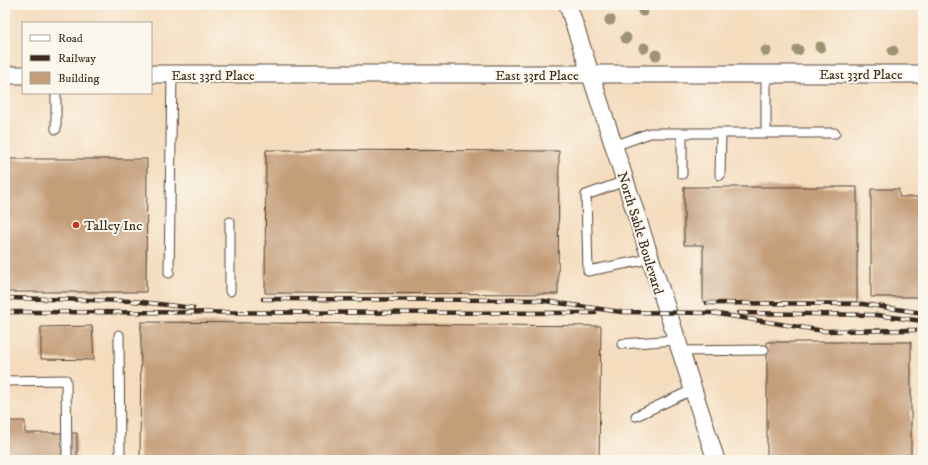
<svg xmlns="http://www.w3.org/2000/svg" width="928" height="465" viewBox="0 0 928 465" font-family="'IM FELL DW Pica',serif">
  <rect width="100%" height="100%" fill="#fbf7ec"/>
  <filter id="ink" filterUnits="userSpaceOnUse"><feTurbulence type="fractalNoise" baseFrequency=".025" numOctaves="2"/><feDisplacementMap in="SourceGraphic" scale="8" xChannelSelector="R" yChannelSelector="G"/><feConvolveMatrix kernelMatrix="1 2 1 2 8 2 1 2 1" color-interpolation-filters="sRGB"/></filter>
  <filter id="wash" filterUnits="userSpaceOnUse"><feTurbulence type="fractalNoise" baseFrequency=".012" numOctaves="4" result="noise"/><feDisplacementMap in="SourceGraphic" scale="16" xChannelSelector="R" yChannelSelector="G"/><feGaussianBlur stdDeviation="0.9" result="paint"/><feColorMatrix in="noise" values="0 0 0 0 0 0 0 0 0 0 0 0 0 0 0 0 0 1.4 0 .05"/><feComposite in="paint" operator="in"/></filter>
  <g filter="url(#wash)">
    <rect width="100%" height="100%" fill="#f4dcbd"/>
    <g id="blocks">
      <path fill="#c49d79" d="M266 150 559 151 558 294 265 293Z
        M5 159H147L146 292H5Z
        M684 187H857V302H703V245H684Z
        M871 189H899V197H923V297H871Z
        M141 322 601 326 599 460H140Z
        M92 326 94 360 41 359V327Z
        M767 342H911V460H767Z
        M5 421H25V433H77V460H5Z"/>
    </g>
  </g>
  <g filter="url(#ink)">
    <use href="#blocks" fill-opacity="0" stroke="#574536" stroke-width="1"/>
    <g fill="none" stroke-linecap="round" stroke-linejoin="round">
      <defs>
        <path id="lane" d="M56 93V129
          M766 133V74
          M614 146 650 133H835
          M682 174V133
          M720 175 721 133
          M625 181 586 195 588 271 649 259
          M230 222V291
          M169 273 172 74
          M119 335 120 460
          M622 344 676 340
          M679 351 764 350
          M5 381 66 380 67 460
          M636 416 692 390"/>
        <path id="street" d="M568 5 716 460
          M151 74H923
          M5 75H23"/>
      </defs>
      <use href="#lane" stroke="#574536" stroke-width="11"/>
      <use href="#street" stroke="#574536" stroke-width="19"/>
      <use href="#lane" stroke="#fff" stroke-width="9"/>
      <use href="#street" stroke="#fff" stroke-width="17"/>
      <defs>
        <path id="rail" d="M5 298 133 301 193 308
          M263 299 538 300 621 312 712 313 824 331 915 330
          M707 303 863 304 923 313
          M5 312 595 313
          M739 313 877 315 923 321"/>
      </defs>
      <use href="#rail" stroke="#3b2a1e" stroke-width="4.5"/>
      <use href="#rail" stroke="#fbf7ec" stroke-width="3" stroke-dasharray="9" stroke-linecap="butt"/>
    </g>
    <g fill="#9e9373">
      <circle cx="643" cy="11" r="5.5"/>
      <circle cx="610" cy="20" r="5.5"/>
      <circle cx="626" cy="38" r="5.5"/>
      <circle cx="820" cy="47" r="5.5"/>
      <circle cx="644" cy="48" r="5.5"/>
      <circle cx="798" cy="50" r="5.5"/>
      <circle cx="766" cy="51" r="5.5"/>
      <circle cx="893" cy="51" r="5.5"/>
      <circle cx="656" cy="55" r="5.5"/>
    </g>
  </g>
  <circle fill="#c8321e" stroke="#fbf7ec" stroke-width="1.5" cx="76" cy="225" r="4"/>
  <g text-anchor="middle" stroke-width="4" stroke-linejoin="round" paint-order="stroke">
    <g font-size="14" fill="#3b2a1e" stroke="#fbf7ec">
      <text x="861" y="79">East 33rd Place</text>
      <text x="213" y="80">East 33rd Place</text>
      <text x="537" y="80">East 33rd Place</text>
      <text transform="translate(641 233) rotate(73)" y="5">North Sable Boulevard</text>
    </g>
    <g font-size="14" fill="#3b2a1e" stroke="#fbf7ec" text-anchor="start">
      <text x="84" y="230">Talley Inc</text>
    </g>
  </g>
  <rect width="928" height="465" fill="none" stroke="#fbf7ec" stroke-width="20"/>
  <rect x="22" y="22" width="130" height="72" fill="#fbf7ec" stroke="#aea59a"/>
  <rect x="30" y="35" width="20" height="6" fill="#ffffff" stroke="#aea59a"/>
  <text x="58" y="42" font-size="12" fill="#3b2a1e">Road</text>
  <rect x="30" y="55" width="20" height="6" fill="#3b2a1e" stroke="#aea59a"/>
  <text x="58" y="62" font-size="12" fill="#3b2a1e">Railway</text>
  <rect x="30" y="72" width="20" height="12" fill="#c49d79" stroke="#aea59a"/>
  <text x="58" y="82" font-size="12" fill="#3b2a1e">Building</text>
</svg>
